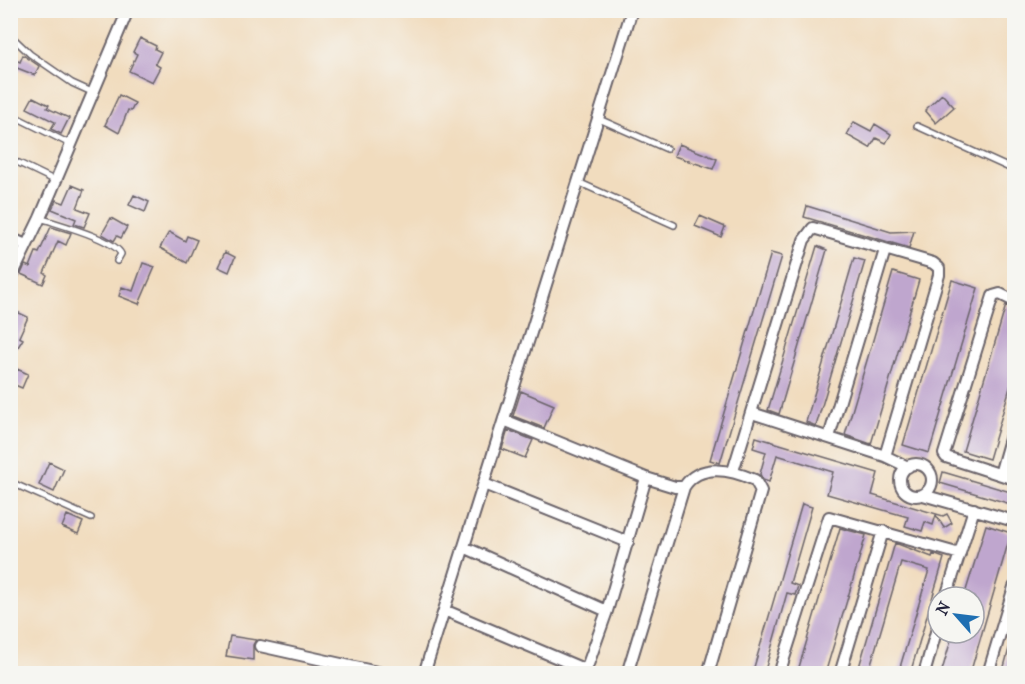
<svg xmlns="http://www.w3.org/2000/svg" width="1025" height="684" viewBox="0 0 1025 684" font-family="'IM FELL French Canon',serif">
  <rect width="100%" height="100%" fill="#f6f6f2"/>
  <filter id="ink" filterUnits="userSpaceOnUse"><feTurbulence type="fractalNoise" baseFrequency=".0167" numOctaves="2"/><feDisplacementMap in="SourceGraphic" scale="12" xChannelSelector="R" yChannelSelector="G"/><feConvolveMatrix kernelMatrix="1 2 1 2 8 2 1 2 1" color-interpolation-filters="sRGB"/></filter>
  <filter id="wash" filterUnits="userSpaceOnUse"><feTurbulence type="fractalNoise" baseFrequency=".008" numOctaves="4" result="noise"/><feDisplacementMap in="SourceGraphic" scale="24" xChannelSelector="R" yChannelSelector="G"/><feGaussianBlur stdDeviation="1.35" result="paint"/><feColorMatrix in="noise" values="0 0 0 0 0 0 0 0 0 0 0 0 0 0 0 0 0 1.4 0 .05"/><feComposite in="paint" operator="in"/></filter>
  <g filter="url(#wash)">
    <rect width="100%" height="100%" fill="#f1dcbe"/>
    <g id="blocks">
      <path fill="#bfa6ce" d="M140 38 156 46 155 49 161 52 155 64 160 67 152 82 129 71 137 54 133 52Z
        M23 55 39 66 35 75 17 68 10 83V64L13 59 20 62Z
        M942 94 954 107 936 123 925 110Z
        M119 95 135 103 131 111 128 110 119 133 105 125Z
        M33 97 49 105 47 108 69 118 61 134 51 129 55 122 27 108Z
        M854 122 871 131 875 124 891 134 886 143 876 138 870 148 847 135Z
        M679 144 717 159 713 169 674 156Z
        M72 185 84 190 77 208 90 213 84 227 74 224 76 219 52 209 56 200 64 203Z
        M134 195 149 202 145 212 129 205Z
        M807 206 891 232 914 231 909 248 804 217Z
        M700 216 725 227 721 237 695 226Z
        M111 218 127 227 121 238 117 236 114 241 102 234Z
        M51 227 71 233 66 245 58 241 44 273 47 275 43 284 21 274 25 265 30 267 36 252 39 253Z
        M169 232 185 241 187 236 197 240 187 263 160 248Z
        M817 246 827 250 779 414 768 410Z
        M225 252 235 257 229 272 218 267Z
        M771 253 782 256 720 463 710 460Z
        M854 258 865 261 816 426 806 422Z
        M143 263 155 267 139 304 119 296 122 287 133 291Z
        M893 272 919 280 871 444 845 435Z
        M952 280 978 288 929 453 903 445Z
        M1006 305 1014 308V374L989 459 963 451Z
        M17 312 28 317 19 337 23 339 18 347 10 343V326Z
        M17 369 28 374 22 388 10 383Z
        M521 391 554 405 544 428 513 416Z
        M508 430 533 440 525 458 502 449Z
        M756 437 878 473 872 495 943 516 947 514 952 523 944 528 936 515 933 525 925 522 922 531 905 526 908 517 827 494 833 472 777 455 769 482 763 480 760 474 766 452 753 448Z
        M49 462 64 469 54 492 39 485Z
        M943 472 1014 493V505L940 483Z
        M802 504 812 507 790 583 798 586 795 595 787 593 764 674H752Z
        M67 515 83 522 78 534 62 527Z
        M986 525 1011 533 970 674H941L953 633H974V597H964Z
        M840 528 866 535 848 597 825 674H797Z
        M895 543 932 557 933 554 944 558 910 674H898L929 570 901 562 868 674H857Z
        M230 636 256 640 253 645V660L226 656Z
        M1012 638H1014V674H1002Z"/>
    </g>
  </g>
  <g filter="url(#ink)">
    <use href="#blocks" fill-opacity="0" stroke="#6a6369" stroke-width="1.5"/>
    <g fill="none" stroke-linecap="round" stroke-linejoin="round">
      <defs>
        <path id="lane" d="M10 35 30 54 72 83 94 93
          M10 114 72 145
          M599 119 667 149
          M917 126 1014 170
          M19 163 56 181
          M578 182 674 225
          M40 218C57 224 115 239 121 254L117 261
          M10 482 91 518"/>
        <path id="street" d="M10 238 26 245
          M10 280 40 218 128 10
          M1014 301 1000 294 993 296 944 454 946 457 1014 479
          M752 413 885 456 908 467
          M829 437 885 250
          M900 480a16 16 0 1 1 32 0a16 16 0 1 1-32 0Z
          M733 471 804 240 813 228 933 263 939 268V275L885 456
          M1000 474 1014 425
          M646 478 675 487H684C700 462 732 470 755 480L761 491 708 674
          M484 484 628 542
          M923 495 1014 521
          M464 547 607 611
          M946 597 974 509
          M444 610 586 670 607 611 646 478 504 420
          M260 646 386 674
          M424 674 632 10
          M627 674 684 487
          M779 674 829 517 960 554
          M840 674 883 531
          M924 674 938 625
          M988 674 1014 587"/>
      </defs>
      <use href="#lane" stroke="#6a6369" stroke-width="8"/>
      <use href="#street" stroke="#6a6369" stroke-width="14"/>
      <use href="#lane" stroke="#fff" stroke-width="5"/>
      <use href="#street" stroke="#fff" stroke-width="10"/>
    </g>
  </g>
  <rect width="1025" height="684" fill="none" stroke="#f6f6f2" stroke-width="36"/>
  <g transform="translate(956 615) rotate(298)"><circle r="28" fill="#f6f6f2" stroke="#a1a1a9" stroke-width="1.5"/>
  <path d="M0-4.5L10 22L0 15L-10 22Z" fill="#1f6fb2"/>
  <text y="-9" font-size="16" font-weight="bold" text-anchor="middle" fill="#22223b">N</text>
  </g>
</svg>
